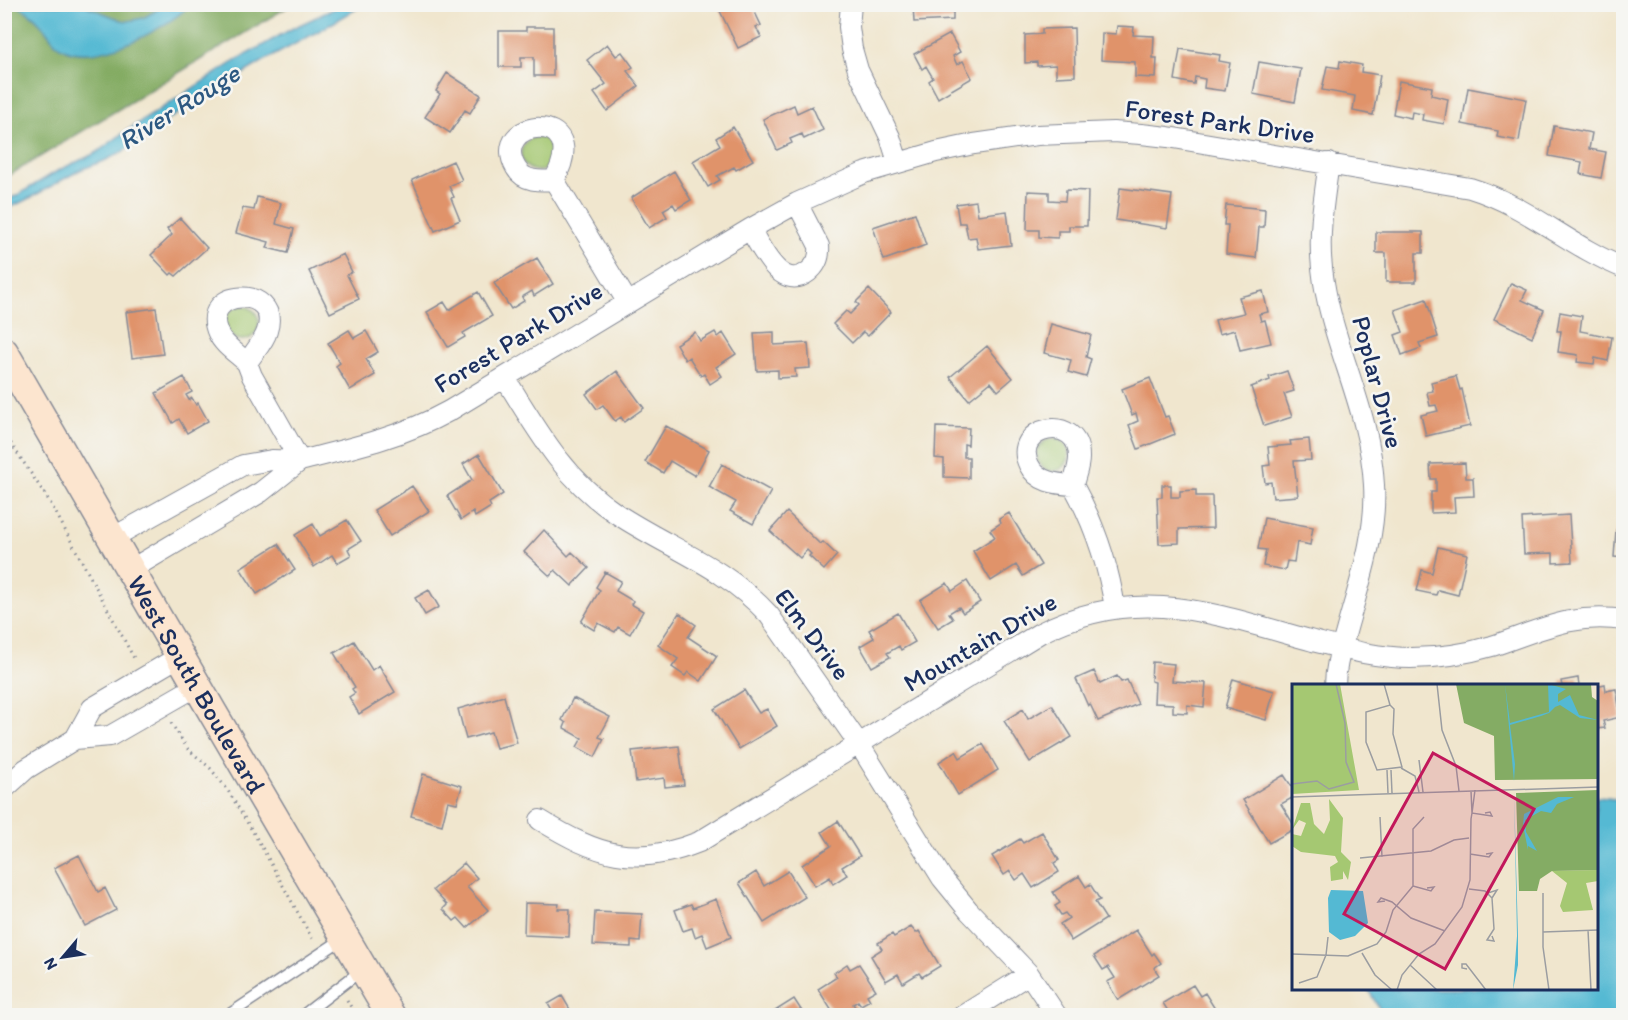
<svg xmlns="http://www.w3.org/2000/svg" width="1628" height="1020" viewBox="0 0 1628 1020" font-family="Itim,sans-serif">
  <rect width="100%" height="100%" fill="#f6f6f2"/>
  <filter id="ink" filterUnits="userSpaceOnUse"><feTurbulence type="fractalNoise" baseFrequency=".0167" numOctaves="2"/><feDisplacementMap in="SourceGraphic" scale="12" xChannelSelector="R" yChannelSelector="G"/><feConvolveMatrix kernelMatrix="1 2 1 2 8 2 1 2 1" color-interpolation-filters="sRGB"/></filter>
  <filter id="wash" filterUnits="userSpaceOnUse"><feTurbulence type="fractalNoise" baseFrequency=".008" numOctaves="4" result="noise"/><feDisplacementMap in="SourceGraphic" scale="24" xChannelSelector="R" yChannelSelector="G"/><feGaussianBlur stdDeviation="1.35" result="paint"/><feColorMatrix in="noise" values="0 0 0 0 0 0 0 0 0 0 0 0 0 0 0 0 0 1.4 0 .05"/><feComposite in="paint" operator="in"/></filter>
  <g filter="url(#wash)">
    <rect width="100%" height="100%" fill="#f0e6ce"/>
    <path fill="#a5c872" stroke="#607c68" stroke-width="1.5" d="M521 154a17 17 0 1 1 34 0a17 17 0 1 1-34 0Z
      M225 323a17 17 0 1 1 34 0a17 17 0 1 1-34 0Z
      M1037 455a16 16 0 1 1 32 0a16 16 0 1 1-32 0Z"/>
    <path fill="#84ac64" stroke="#506e61" stroke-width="1.5" d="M5 5H291L5 178Z"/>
    <path fill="#54b9d3" stroke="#387498" stroke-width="1.5" d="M17 5H84L121 20 128 21 143 18 166 5H190C166 29 94 68 60 47 52 41 46 29 39 22 33 15 25 10 17 5Z
      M342 5H363L326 27 262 62 151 130 124 151 104 161 80 170 32 197 5 210V200L16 196 59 170 96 153 126 131 235 61 293 28Z
      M1598 797 1623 800V1015H1383L1368 989 1596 988V798Z"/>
    <g id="blocks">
      <path fill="#e0936b" d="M722 4H751L761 25 756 27 761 37 738 48 718 7Z
        M913 5H953V20L914 22Z
        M1117 26 1134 27 1133 35 1154 36 1153 58H1157L1156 78 1135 77V62L1101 60 1102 33 1116 34Z
        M526 27H553V76H534V57H521V67H499V31H526Z
        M1074 28 1075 76 1056 77V65L1037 66V62L1025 63V35L1042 34V29Z
        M950 34 960 52 953 56 957 65 963 61 972 78 938 98 929 81 933 78 926 66 922 69 914 54Z
        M607 44 616 56 622 52 633 67 627 71 639 86 607 111 594 93 606 84 587 60Z
        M1180 49 1220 55 1219 61 1230 63 1225 91 1204 88 1205 79 1195 77 1194 84 1175 80Z
        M1340 61 1362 65 1361 72 1380 75 1373 115 1353 111 1355 96 1322 90 1327 66 1339 68Z
        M1259 62 1301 69 1295 102 1253 94Z
        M447 73 481 95 470 113 465 110 450 133 425 117 440 94 436 91Z
        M1399 81 1432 87 1431 95 1448 99 1444 124 1422 120 1423 114 1412 112 1411 118 1393 114Z
        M1468 88 1526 99 1519 141 1497 137 1498 131 1462 124Z
        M794 105 797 113 812 106 823 130 804 139 802 134 790 139 792 143 777 150 763 119Z
        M1554 126 1592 133 1589 149 1606 152 1601 178 1580 174 1582 162 1549 156Z
        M733 127 753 160 736 170 734 167 717 176 720 180 708 187 693 161 720 145 716 138Z
        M453 161 462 180 449 186 454 197 451 198 460 220 435 231 412 180Z
        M674 171 691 200 676 209 673 204 663 210 667 217 649 228 631 198Z
        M1120 188 1172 195 1167 228 1116 220Z
        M1066 190 1088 191 1087 226H1069V231H1058V238L1039 237V230H1027L1028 191 1049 192V200L1065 201Z
        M257 197 281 203 276 224 294 229 288 253 267 248 269 242 236 233 243 208 254 210Z
        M976 201 978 215 1007 211 1011 245 978 249 976 237 968 238 965 223H959L956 204Z
        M1226 205 1265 209 1264 227H1259L1256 258 1226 254 1228 225H1224Z
        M915 213 926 245 884 260 873 227Z
        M180 218 207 248 176 276 172 273 170 275 151 255 172 235 167 229Z
        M1376 232H1423V253H1416V282H1386V253H1376Z
        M343 254 352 272 347 275 359 299 330 313 309 271Z
        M537 258 553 284 534 296 532 291 522 297 524 301 511 309 494 283Z
        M1511 283 1527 290 1522 300 1544 310 1532 337 1494 319Z
        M869 289 891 312 868 336 863 332 852 343 833 324 846 311 850 314 859 305 856 302Z
        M1263 291 1268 312 1259 314 1261 321 1265 320 1271 343 1240 350 1235 330 1219 334 1215 320 1244 313 1239 297Z
        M478 292 492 316 463 333 465 337 448 347 427 312 444 302 449 310Z
        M1426 299 1438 337 1419 343 1421 348 1402 355 1395 335 1403 332 1395 310Z
        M156 308 163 354 132 358 126 312Z
        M1560 312 1582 316 1580 331 1612 337 1608 361 1595 358 1594 364 1577 362 1578 355 1558 352 1561 331H1557Z
        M1051 324 1091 335 1086 357 1091 359 1086 377 1068 372 1071 360 1044 353Z
        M349 330 354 338 366 331 378 352 366 359 375 375 350 390 336 366 340 363 328 343Z
        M695 332 700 341 715 332 718 337 723 333 736 354 716 367 722 376 710 384 704 374 701 376 689 357 685 360 676 344Z
        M774 332V345L808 343 810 368 795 369 796 377 778 378V370L757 371 754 333Z
        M987 346 1013 378 998 391 991 382 969 400 950 377Z
        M617 371 644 408 624 422 621 417 615 421 603 405 597 409 586 394Z
        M1287 371 1294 391 1284 394 1292 417 1264 426 1251 387 1270 380 1269 377Z
        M1456 376 1460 390 1462 389 1470 426 1426 436 1421 415 1438 411 1436 405 1430 406 1427 392 1433 391 1431 382Z
        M184 377 192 392 186 395 189 400 192 398 196 405 198 403 208 421 187 433 179 419 173 423 156 393Z
        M1150 378 1165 417 1168 416 1175 434 1138 449 1129 425 1138 421 1136 413 1132 415 1122 389Z
        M666 426 709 450 695 476 670 461 663 473 645 462Z
        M936 427 969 428 968 445 964 444V457H969V478L944 477V459L935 458Z
        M1309 439 1311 460 1294 461 1298 496 1273 498 1271 482 1265 483 1263 466 1270 465 1268 447 1291 445 1290 441Z
        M479 454 503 494 489 503 491 507 475 517 473 512 461 520 447 496 472 480 463 464Z
        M1465 463 1466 478H1473L1474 496 1454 497 1455 512 1431 513V492H1436V479H1431L1430 464Z
        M722 464 771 491 753 524 730 511 736 502 709 487Z
        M1162 485H1171V497H1180V491L1196 490V496H1212L1213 528 1179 529V543L1159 544 1157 497H1162Z
        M412 486 429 511 390 536 374 510Z
        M787 512 820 544 823 542 837 555 824 570 809 556 811 554 807 550 800 558 770 531Z
        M1009 513 1041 565 1023 576 1016 565 991 581 973 551 995 537 990 530 1001 523 999 519Z
        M1569 515 1572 562 1553 563V553L1524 554 1522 518Z
        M1264 518 1313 527 1310 545 1297 542 1294 562 1287 561 1285 570 1263 566 1266 550 1258 549Z
        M347 520 361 541 348 549 351 555 337 563 332 555 314 567 295 535 313 524 320 536Z
        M544 530 568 556 572 552 589 568 572 586 555 570 550 576 524 552Z
        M1616 530H1624V558L1614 557Z
        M278 544 295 570 257 594 240 568Z
        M1438 547 1467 554 1458 595 1438 590 1436 595 1417 591 1422 570 1432 573Z
        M605 572 621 581 616 591 633 601 631 604 643 611 630 634 618 627 615 632 598 623 594 630 581 622 600 590 596 587Z
        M967 581 980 602 963 613 959 607 949 613 953 619 938 628 920 600 947 583 952 591Z
        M429 590 439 607 425 615 415 598Z
        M679 613 696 625 688 637 717 656 701 681 688 672 685 676 672 667 678 659 658 645Z
        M898 613 915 642 901 650 899 646 887 653 890 657 872 667 860 646 874 638 869 630Z
        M354 641 372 670 379 665 395 692 359 714 349 697 355 693 352 689 355 687 334 653Z
        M1152 662 1174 664 1172 681 1206 683 1204 707 1187 705V713L1173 712V704L1154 703 1155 682 1151 681Z
        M1094 671 1100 684 1117 676 1121 682 1127 680 1138 704 1098 721 1090 704 1088 706 1076 679Z
        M1578 678 1579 686H1562L1561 681Z
        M1233 679 1274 691 1266 720 1225 708Z
        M1605 684 1606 691 1616 689 1621 717 1603 721 1605 728 1596 729V686Z
        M744 690 759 713 767 709 777 726 739 749 714 709Z
        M504 696 517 743 496 748 491 732 466 739 458 709Z
        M573 698 610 717 599 737 604 739 595 757 577 747 582 738 564 728 566 723 562 720Z
        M1052 705 1072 737 1030 762 1004 721 1023 709 1028 719Z
        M983 744 998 770 958 795 939 762 956 751 960 758Z
        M679 746 684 785 665 787 664 778 636 782 632 751Z
        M423 774 462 786 457 803 448 801 442 825 411 816Z
        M1284 775 1294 790V797L1281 804 1294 825V829L1269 843 1243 800Z
        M838 821 860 856 842 867 847 875 833 884 830 877 815 886 802 865 831 846 822 832Z
        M1042 832 1059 860 1054 863 1059 872 1033 888 1024 874 1016 880 1010 871 1004 875 992 856 1020 839 1023 843Z
        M79 855 98 892 105 888 116 910 85 926 54 868Z
        M464 863 477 878 467 887 488 910 467 928 458 918 454 921 443 909 447 905 433 890Z
        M788 871 805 897 764 923 739 883 756 872 764 886Z
        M1079 876 1086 887 1090 884 1100 900 1095 902 1106 919 1071 941 1060 924 1069 918 1065 913 1061 915 1055 906 1060 903 1053 892Z
        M716 899 731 937 707 947 702 934 695 937 692 928 683 931 675 910 691 904 693 908Z
        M525 903 559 904 558 909H570L569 937 524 935Z
        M595 912 642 914 640 942 631 941V947L593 945Z
        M911 927 916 933 919 931 940 966 922 977 919 973 903 983 898 974 886 981 871 956 882 949 878 943 892 934 894 937Z
        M1136 930 1152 955 1154 953 1161 963 1154 968 1159 975 1118 1000 1107 982 1115 978 1108 967 1103 970 1094 956Z
        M847 964 850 969 859 964 876 990 867 995 870 1000 861 1005 858 1001 853 1004 861 1016H835L818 989 837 977 834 973Z
        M1193 985 1200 996 1205 993 1215 1009 1220 1010 1224 1016H1171L1163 1003Z
        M562 996 571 1011 564 1016H555L548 1004Z
        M794 999 805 1016H767Z"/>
    </g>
  </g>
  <g filter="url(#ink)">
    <use href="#blocks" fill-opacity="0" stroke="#868a96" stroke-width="1.5"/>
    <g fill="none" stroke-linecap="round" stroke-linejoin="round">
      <defs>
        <path id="lane" d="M227 1016 344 938
          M302 1016 363 969"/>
        <path id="street" d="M851 4 849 27 852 49 858 70 890 137 898 162
          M1329 163C1324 198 1318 233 1322 268 1330 343 1370 407 1374 485 1377 533 1360 581 1347 628 1342 647 1335 665 1335 686
          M554 180C540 181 524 182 516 168 487 118 595 107 554 180L628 303
          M750 229C761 247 781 293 808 272 817 265 820 257 819 246L797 203
          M247 363C238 354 223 345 218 333 198 288 282 284 267 331 264 342 253 353 247 363L252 376 300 461C352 448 402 437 449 411L750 229 797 203 864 173 936 152 974 144 1037 135 1113 132 1141 134 1168 137 1470 188C1529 206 1567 245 1624 268
          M505 378C537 430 565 480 617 514 672 550 723 565 769 615L859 744 942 878 969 911 1029 974 1057 1016
          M1073 485C1056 484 1037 482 1029 465 1010 427 1080 411 1079 458 1079 467 1075 476 1073 485 1095 525 1108 563 1115 608
          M112 538 243 465 272 460 300 461 261 492 130 570
          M75 739 92 708 180 656
          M4 789 26 769 75 739 110 736 197 686
          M540 820C597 855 634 868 699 842L1040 633C1138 583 1215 614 1313 641 1345 649 1377 658 1411 658 1438 658 1465 654 1492 646 1538 631 1572 612 1624 620
          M962 1016 1029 974"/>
        <g id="secondary">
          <path id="s1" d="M4 352 213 713 391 1016"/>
        </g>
      </defs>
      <use href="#lane" stroke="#868a96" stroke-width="13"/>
      <use href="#street" stroke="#868a96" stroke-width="22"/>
      <use href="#secondary" stroke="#868a96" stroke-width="31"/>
      <path stroke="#868a96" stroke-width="3" stroke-dasharray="1.5 4.5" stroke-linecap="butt" d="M4 433 50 502 135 660
        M171 723 188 749 210 768 227 789 259 842 314 942
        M347 1000 356 1016"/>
      <use href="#lane" stroke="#fff" stroke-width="10"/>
      <use href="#street" stroke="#fff" stroke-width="20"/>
      <use href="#secondary" stroke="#fce5cf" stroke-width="28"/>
    </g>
  </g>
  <g text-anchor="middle" stroke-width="5" stroke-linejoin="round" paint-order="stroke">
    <g font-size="26" fill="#1b2f5e" stroke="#f6f6f2">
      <text transform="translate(1220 121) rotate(8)" y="9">Forest Park Drive</text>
      <text transform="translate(518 337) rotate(-31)" y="9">Forest Park Drive</text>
      <text transform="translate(1378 382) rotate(75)" y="9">Poplar Drive</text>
      <text transform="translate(813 634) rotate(53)" y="9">Elm Drive</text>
      <text transform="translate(980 642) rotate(-30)" y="9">Mountain Drive</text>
      <text dy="9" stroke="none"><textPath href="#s1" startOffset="384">West South Boulevard</textPath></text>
    </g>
    <g font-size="27" font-style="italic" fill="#2c5881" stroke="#f6f6f2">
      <text transform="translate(179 107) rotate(-32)" y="9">River Rouge</text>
    </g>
  </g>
  <g transform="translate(1292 684)">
    <rect width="306" height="306" fill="#f0e6ce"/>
    <path d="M0 0H48L67 106 0 110ZM37 115 51 134 49 168 59 178 56 196 51 187V195L39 197 38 183 46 178 43 172 9 168 0 162V150L9 152 14 139 7 136 0 146 9 119H18L22 140 32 150 38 136ZM306 186V197L294 199 301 226 271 228 268 222 275 199 260 187Z" fill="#a5c872"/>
    <path d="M164 0H299L300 13 306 17V95L203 96 202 52 172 39ZM306 106V186L260 187 248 195 245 207H227L224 109Z" fill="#84ac64"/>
    <path d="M213 0 218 39 257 28 256 0 274 5 266 10V18L278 11 287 31 306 36 288 34 268 21 263 23 257 29 249 32 218 41 223 80 222 97ZM222 107 226 252V281L221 306 225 252ZM266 113H282L265 120 259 129 249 127 233 136 234 148 245 167 236 162V166L231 141 232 130ZM39 206 71 207 76 239 63 252 48 256 37 248 36 214Z" fill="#54b9d3"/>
    <path fill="none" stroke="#9b9da1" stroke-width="1.5" d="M92 0 98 21M145 0 150 46 164 82 167 107M98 21 102 25 101 50 110 83 85 86 74 58V28ZM127 76 131 108M109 84 123 92 127 108M95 86 96 109M99 86 100 109M0 100 25 97 37 105 62 98 54 78 53 39 44 0M179 107 180 129 183 106M0 113 306 103M88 133 90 173M178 170 197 173 200 169 194 170M68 174 139 167 162 156 177 154M121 202 139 207 142 203 135 204M177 205 193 207 200 214 202 245 195 256 202 257 200 252M196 209 205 206 200 214M251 209V263L257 306M93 217 86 218 89 214 100 218 119 234 153 247M296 246 299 306M251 248 306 246M70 269 83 291 100 306M0 270 56 272 85 260 94 248 101 226 121 202V145L132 133M34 271 36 253M118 281 145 306M175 285 170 284V280H174L194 306M7 299 25 293 34 271M105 306 110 291 127 270 143 260 170 223 178 196 179 135 180 129 200 132 198 128 193 129"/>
    <path fill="#c2185b" fill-opacity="0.15" stroke="#c2185b" stroke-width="3" d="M141 69 242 125 153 285 52 230Z"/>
    <rect width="306" height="306" fill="none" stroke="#1b2f5e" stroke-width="3"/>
  </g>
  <rect width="1628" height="1020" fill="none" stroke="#f6f6f2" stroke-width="24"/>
  <g transform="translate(63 957) rotate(241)" stroke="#f6f6f2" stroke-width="4.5" paint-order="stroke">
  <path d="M0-4.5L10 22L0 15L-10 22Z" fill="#1b2f5e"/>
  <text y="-9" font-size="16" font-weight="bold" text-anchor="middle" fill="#1b2f5e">N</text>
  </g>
</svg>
